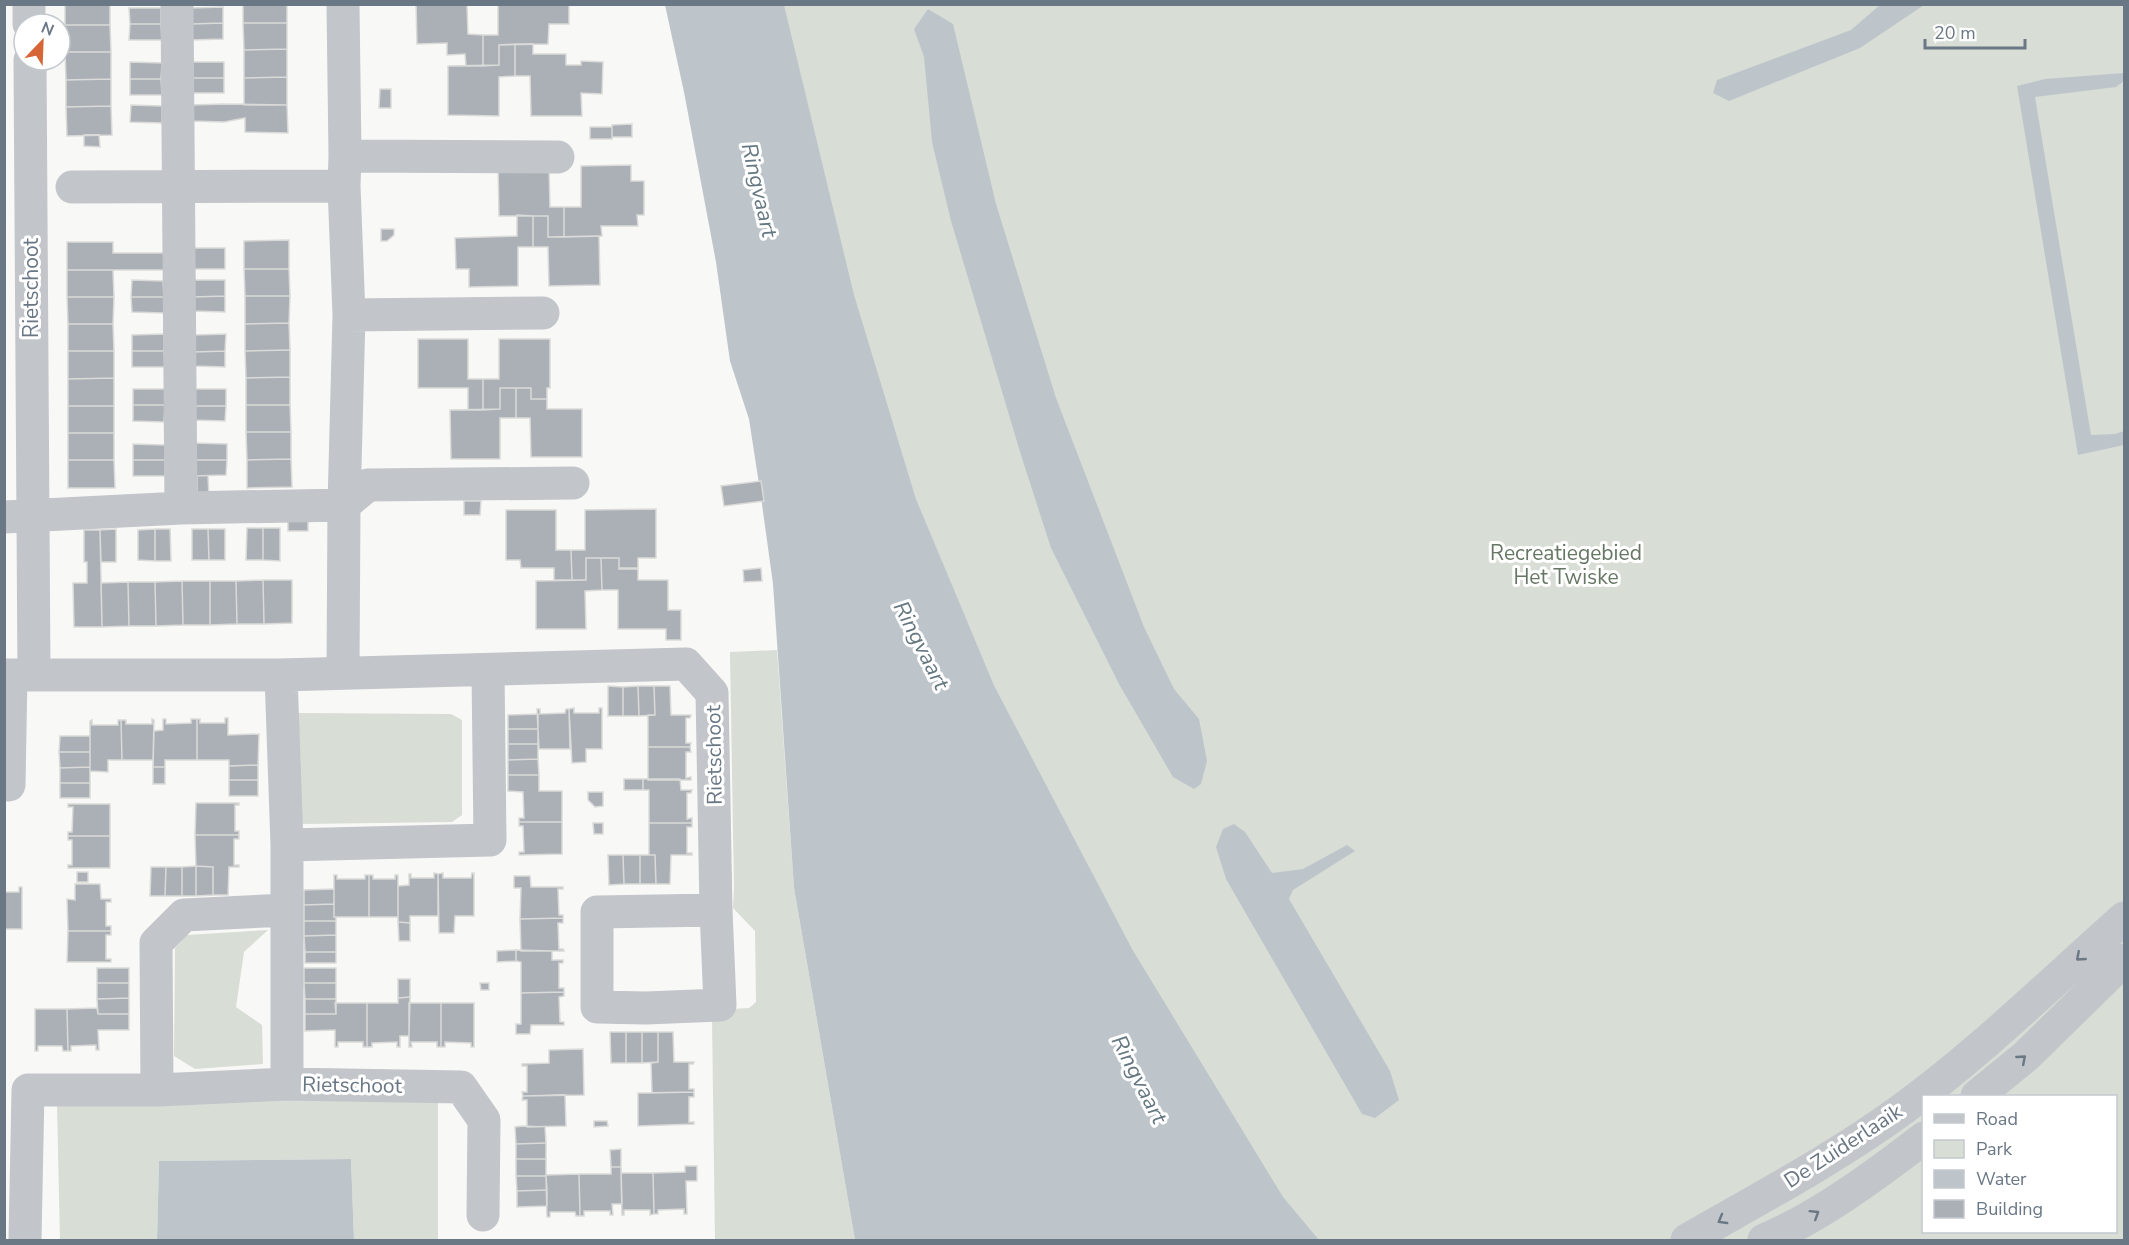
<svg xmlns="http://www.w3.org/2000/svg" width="2129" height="1245" viewBox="0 0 2129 1245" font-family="'Nunito Sans',sans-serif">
  <rect width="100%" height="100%" fill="#f8f8f6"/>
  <path fill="#d8ddd5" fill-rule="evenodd" d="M754 5H2124V1240H1294L1193 1101 1088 865 994 685 916 500 893 424 815 245ZM1924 1096H2116V1232H1924Z
    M777 650 794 888 855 1240H715L712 1018 715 1010 749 1008 756 1002 755 931 733 908 734 889 730 652Z
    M295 713 451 714 462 720V815L452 822 300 824Z
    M268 930 244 952 236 1007 262 1025 263 1064 195 1069 174 1056 175 948 187 935Z
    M438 1095V1240H354L351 1159 159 1161 157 1240H60L57 1105Z"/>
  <path fill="#bdc5cb" d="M665 5H784L854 295 916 499 994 685 1132 949 1283 1197 1319 1240H855L794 888 773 584 761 497 749 419 730 361 716 262 684 92Z
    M1880 5H1924L1860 48 1729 101 1713 93 1717 80 1851 30Z
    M928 9 953 24 996 204 1056 398 1144 627 1174 689 1199 719 1207 761 1201 784 1194 789 1173 777 1119 684 1051 548 1021 455 951 221 932 142 924 57 914 29Z
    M2124 73V81L2116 87 2035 97 2091 435 2115 434 2124 431V445L2078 455 2017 86 2045 79Z
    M1234 824 1245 832 1272 873 1303 869 1347 845 1355 851 1293 890 1289 899 1390 1071 1399 1100 1375 1118 1362 1114 1226 879 1216 847 1223 829Z
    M351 1159 354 1240H157L159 1161Z"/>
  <path fill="#aab0b6" stroke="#dadad8" stroke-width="1.5" d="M65 4H110V25H65Z
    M243 4H287V23H243Z
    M416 4H467L468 34 483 35V66H466L465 54 447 55V43L417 44Z
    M498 4H569V24H549L548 44 499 45V65L483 66V35H498Z
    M223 7V23L191 24V8Z
    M129 8H161V24H130Z
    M223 23V39L192 40 191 24Z
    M243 23H287V49L244 50Z
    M130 24H161L162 40H129Z
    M65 25H110L111 52H65Z
    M515 44V76L499 77V116L448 115V66L499 65V45Z
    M515 44H533V54H566V65H581V61L603 62 602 94 581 93 582 116H531L530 76H515Z
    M287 49V77L244 78V50Z
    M65 52H111V79L66 80Z
    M130 62 162 63 161 79H130Z
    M191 62H224V78H192Z
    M287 77V105H244V78Z
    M192 78H224V93H192Z
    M111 79V106L66 107V80Z
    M130 79H161L162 95H130Z
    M380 89H391V108H379Z
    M224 104 287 105 288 133 245 132V118L224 122 192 121 191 105Z
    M131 105 162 106V123L130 122Z
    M111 106 112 135 67 136 66 107Z
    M632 124V137H612V125Z
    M590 127H612V139H590Z
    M84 135H99L100 147 84 146Z
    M631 165V181H644V215H637L638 226H601L602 236 564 237V207H581V166Z
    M498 166H549L550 207H564V237H548V216H499Z
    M517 215 533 216V247H518V286L469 287V269H456L455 238 517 236Z
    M533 216H548V237L599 236 600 285 549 286 548 247H533Z
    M381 229H394V235L387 241H381Z
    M289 240V269H244V241Z
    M67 242H113V253H164V270H67Z
    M194 248H225V269H193Z
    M244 269H289L290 296H245Z
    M67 270H113L114 297H67Z
    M132 280 163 281 164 297H131Z
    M194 280H225V296L193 297Z
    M225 296V312L193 311V297Z
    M245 296H290L289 323 245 324Z
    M67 297H114L113 324H68Z
    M131 297H164V313L132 312Z
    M289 323 290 350 245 351V324Z
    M68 324H113L114 351H68Z
    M164 334V351H132V335Z
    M226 334 225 351 194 352V335Z
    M418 339H468V379H483V410H468V388H418Z
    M499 339H550V388H547V399H531V388H500V409L483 410V379H499Z
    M290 350V377L246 378 245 351Z
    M68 351H114V378L68 379Z
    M132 351H164L165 367H132Z
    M225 351V367L194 366V352Z
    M290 377V405H246V378Z
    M114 378V406H68V379Z
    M500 388H516V418H500V459H451L450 410 500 409Z
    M516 388H531V399H547V409H582V457H531L530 418H516Z
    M133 389H165V405H133Z
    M194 389H226V406H194Z
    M133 405H165L164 422 133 421Z
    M246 405H290L291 432H246Z
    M68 406H114V433H68Z
    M194 406H226L225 421 194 420Z
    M246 432H291V459L247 460Z
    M68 433H114V460H68Z
    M195 443 227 444V460H195Z
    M133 444 165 445V460H133Z
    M291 459 292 487 247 488V460Z
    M68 460H114L115 488H68Z
    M133 460H165V476H133Z
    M195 460H227L226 475 194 476Z
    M197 476H208L209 498H197Z
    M761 481 764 501 724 506 721 486Z
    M464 501H481L480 515H464Z
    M656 509V558H638V568H619V558H586V580H572L571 550H585V510Z
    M506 510H556V550H571L572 580H554V568H521L520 560H506Z
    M288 513H308V531H288Z
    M247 528H263V560H246Z
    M263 528H280V561L263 560Z
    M116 529V562H101L100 530Z
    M155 529V561L138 560V530Z
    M155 529H170L171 561H155Z
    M192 529H208L209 560H192Z
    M208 529H225V560H209Z
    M84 530H100L102 627H74L73 583H87V562H84Z
    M586 558H601L602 590 585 591 586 629H536V581L586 580Z
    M601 558H619V569H638V580H668V610H681V640H666V629H618V590H602Z
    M761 568 762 581 744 582 743 570Z
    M263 580H292V623L264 624Z
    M263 580 264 624H237L236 581Z
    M182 581 183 625 156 626 155 582Z
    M182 581H210V625H183Z
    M210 581H236L237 624 210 625Z
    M128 582 129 626 102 627 101 583Z
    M128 582H155L156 626H129Z
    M608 686 623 687V716H608Z
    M638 686 639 716H623V687Z
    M638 686H654L655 715 639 716Z
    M654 686H670L671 715H691L690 718H686V743H691L690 747H648V715H655Z
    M574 708V713H599V708H602V749H586V762L572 763 569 709Z
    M537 709H540V714L565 713 566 709H569L570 749H539Z
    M538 714V729H508V715Z
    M225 718H228V735L259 734 258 765 229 766V760H197V719H200V723H225Z
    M152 719 154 720 153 760H122L121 720H126V724H152Z
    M163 719H166V724L191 723V719H197V760H165V767H153L154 731 163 730Z
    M92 720V725H118V720H121L122 760H108V772L90 771V721Z
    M508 729H538V744H508Z
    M60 736H90V752H59Z
    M508 744H538V759L508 760Z
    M648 747H690L691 752H686V778L691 777V780H648Z
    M59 752H90V767L60 768Z
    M538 759 539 775H508V760Z
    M258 765V780H229V766Z
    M90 767V783H60V768Z
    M153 767H165V784H153Z
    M508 775H539V791H562V822H519V818H524L523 792 508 791Z
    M624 779H643V790H624Z
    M643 779H680L681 790H692L691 793H687V819L692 818V823H649V790H643Z
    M229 780H258V796H229Z
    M60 783H90V798H60Z
    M588 792H603V806L595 807 588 800Z
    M196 803H239V805H235V831H239V835H195Z
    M68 804H110V836H68V832H72L73 807H68Z
    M519 822H562V854L519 855V852H524L523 826H519Z
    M593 823H603V834H594Z
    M649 823H692V827H687V853H692V855H671L670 884H656L655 855H649Z
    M195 835H239V839H234V865H239V867H229L228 895H213V867L196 866Z
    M68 836H110V868H68V865H72V840H68Z
    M608 855H623L624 884 609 885Z
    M623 855H640V884H624Z
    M640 855H655L656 884H640Z
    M196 866 213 867V895L196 896Z
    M196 866V896H182V867Z
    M151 867H166L165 896H150Z
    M166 867H182V896H165Z
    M77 872H88V882H77Z
    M434 873 438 874V916H410V923L398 922V886L409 885V874H411V878H434Z
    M443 873V878H471L472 873H474V916H455L454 933H439L438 874Z
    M334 875H337V879H365V875H369V917H334Z
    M369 875H373V879H395V875H398V917H369Z
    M514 876H530L531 887H563V889H558L559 915H563V918L520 919 521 888H514Z
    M75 884H100L101 899H111V902H106V926H111V931H68L67 899 75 900Z
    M19 887H22V929H4V892H19Z
    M334 889V904L304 905V890Z
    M334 904V917H336V921H304V905Z
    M563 918V923H558L559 949H563L564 951H521L520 919Z
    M304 921H336V935L304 936Z
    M398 922 410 923V941H399Z
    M68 931H111V935H106V959H111V962H67Z
    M336 935V952H305L304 936Z
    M516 950 552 951V960H563V963H559V988H564V992L521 993V962L516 961Z
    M516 950V961L497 962V951Z
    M305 952H336V963H305Z
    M97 968H129V983H97Z
    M304 968H336V983H304Z
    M398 979H410V997L398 998Z
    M97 983H129V998L97 999Z
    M304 983H336V999H305Z
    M480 983H489V990H481Z
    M564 992V996L559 997 560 1022H564V1025H531L530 1034H516V1024H521V993Z
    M410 997 409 1036H400V1047H397V1042L372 1043V1047H367V1003H398V998Z
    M129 998V1014H98L97 999Z
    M305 999H336V1014H305Z
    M335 1003H367V1047H363V1042H338V1047H335V1030L305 1031V1014H336Z
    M409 1003H441V1047H437V1042H411L412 1047H409Z
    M441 1003H474V1047H471V1043L445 1042V1047H441Z
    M97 1008 98 1014H129V1030H98L99 1050H96V1045L71 1046V1051H68L67 1009Z
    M35 1009H67L68 1051H63L62 1046H38V1051H35Z
    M610 1032H626V1063H611Z
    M626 1032H642V1063H626Z
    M642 1032H658V1062L642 1063Z
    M658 1032H673L674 1062H694L693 1064H689V1089H694V1092L652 1093 651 1063 658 1062Z
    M583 1049 584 1095 523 1096 522 1092H527V1066H522V1064L549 1063V1050Z
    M694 1092V1097H689V1122H694V1124L638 1126V1093Z
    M565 1095 566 1126 527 1127V1100H522L523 1096Z
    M594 1121H607L608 1126 594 1127Z
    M523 1126 545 1127 546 1143 516 1144 515 1127Z
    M546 1143V1159H516V1144Z
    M621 1149V1167H611L610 1150Z
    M516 1159H546V1176H516Z
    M685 1166H697V1181H686L687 1214H684V1209L658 1210V1214H654L653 1173 685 1172Z
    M611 1167H621L622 1204H612L613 1215H610V1211H584V1216H580L579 1174H611Z
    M621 1173H653L654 1214 650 1215V1210H624V1215H622Z
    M579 1174 580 1216H576L575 1212H550V1217H547L546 1175Z
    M516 1176H546L547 1190 517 1191Z
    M547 1190V1206L517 1207V1191Z"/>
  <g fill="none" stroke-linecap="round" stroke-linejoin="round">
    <path stroke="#c2c5c9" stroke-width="33" d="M29 4V24
      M177 4 181 508
      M343 4 345 156 344 186 349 315 344 505 343 672
      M30 60 34 675
      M345 156 558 157
      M72 187 344 186
      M349 315 543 313
      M4 517 181 508 344 505 368 485 573 483
      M4 675H281L686 664 712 693 716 910 720 1005 646 1008 597 1007V912L716 910
      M281 675 287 845V910
      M9 785 11 675
      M287 845 490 840 488 671
      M157 1090 156 943 184 915 287 910V1084
      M1977 1096 2026 1056 2124 960
      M25 1240 28 1090H157L287 1084 461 1087 484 1120 483 1215
      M1687 1240C1760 1198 1836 1158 1904 1108 1982 1051 2052 982 2124 918
      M1764 1240C1818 1218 1877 1174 1924 1138"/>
  </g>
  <defs><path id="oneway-chevron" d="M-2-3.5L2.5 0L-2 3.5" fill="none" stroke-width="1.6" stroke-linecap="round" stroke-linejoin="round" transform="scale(1.5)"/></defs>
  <g stroke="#6a7785">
    <use href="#oneway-chevron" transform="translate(2080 957) rotate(139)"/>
    <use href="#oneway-chevron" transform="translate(2022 1059) rotate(-41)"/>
    <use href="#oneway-chevron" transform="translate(1815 1214) rotate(-32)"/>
    <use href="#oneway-chevron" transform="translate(1722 1220) rotate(150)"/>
  </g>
  <g text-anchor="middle" stroke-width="6" stroke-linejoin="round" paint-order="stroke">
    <g font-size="21" fill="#6a7785" stroke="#fff">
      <text transform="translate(31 288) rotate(-90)" y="7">Rietschoot</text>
      <text transform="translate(714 755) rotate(-91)" y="7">Rietschoot</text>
      <text transform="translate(352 1085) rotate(1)" y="7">Rietschoot</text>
      <text transform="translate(1843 1146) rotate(-33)" y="7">De Zuiderlaaik</text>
    </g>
    <g font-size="21" fill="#667764" stroke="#fff">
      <text x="1566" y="560">Recreatiegebied<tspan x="1566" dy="24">Het Twiske</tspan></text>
    </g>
    <g font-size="22" font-style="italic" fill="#657780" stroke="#fff">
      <text transform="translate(760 190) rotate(77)" y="8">Ringvaart</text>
      <text transform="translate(922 645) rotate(63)" y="8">Ringvaart</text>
      <text transform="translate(1140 1079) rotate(63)" y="8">Ringvaart</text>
    </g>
  </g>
  <rect width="2129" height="1245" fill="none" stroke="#6a7785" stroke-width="12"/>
  <rect x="1922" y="1095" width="195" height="138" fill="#ffffff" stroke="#c3c9ce" stroke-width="1.5"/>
  <rect x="1934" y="1114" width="30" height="9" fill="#c2c5c9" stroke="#c3c9ce" stroke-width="1.5"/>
  <text x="1976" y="1125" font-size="18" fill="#6a7785">Road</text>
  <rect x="1934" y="1140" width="30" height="18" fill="#d8ddd5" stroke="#c3c9ce" stroke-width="1.5"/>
  <text x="1976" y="1155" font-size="18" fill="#6a7785">Park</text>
  <rect x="1934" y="1170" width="30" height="18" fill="#bdc5cb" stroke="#c3c9ce" stroke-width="1.5"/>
  <text x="1976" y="1185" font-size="18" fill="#6a7785">Water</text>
  <rect x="1934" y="1200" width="30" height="18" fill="#aab0b6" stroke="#c3c9ce" stroke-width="1.5"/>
  <text x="1976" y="1215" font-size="18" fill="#6a7785">Building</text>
  <g transform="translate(42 42) rotate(23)"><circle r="28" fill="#ffffff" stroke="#c3c9ce" stroke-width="1.5"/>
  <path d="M0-4.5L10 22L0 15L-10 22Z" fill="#d76637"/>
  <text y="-9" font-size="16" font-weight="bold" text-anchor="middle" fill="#6a7785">N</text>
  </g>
  <path d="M1925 39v9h100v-9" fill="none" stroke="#6a7785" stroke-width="3"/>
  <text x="1934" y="39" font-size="18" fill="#6a7785" stroke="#ffffff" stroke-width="4.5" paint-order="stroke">20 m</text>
</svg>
